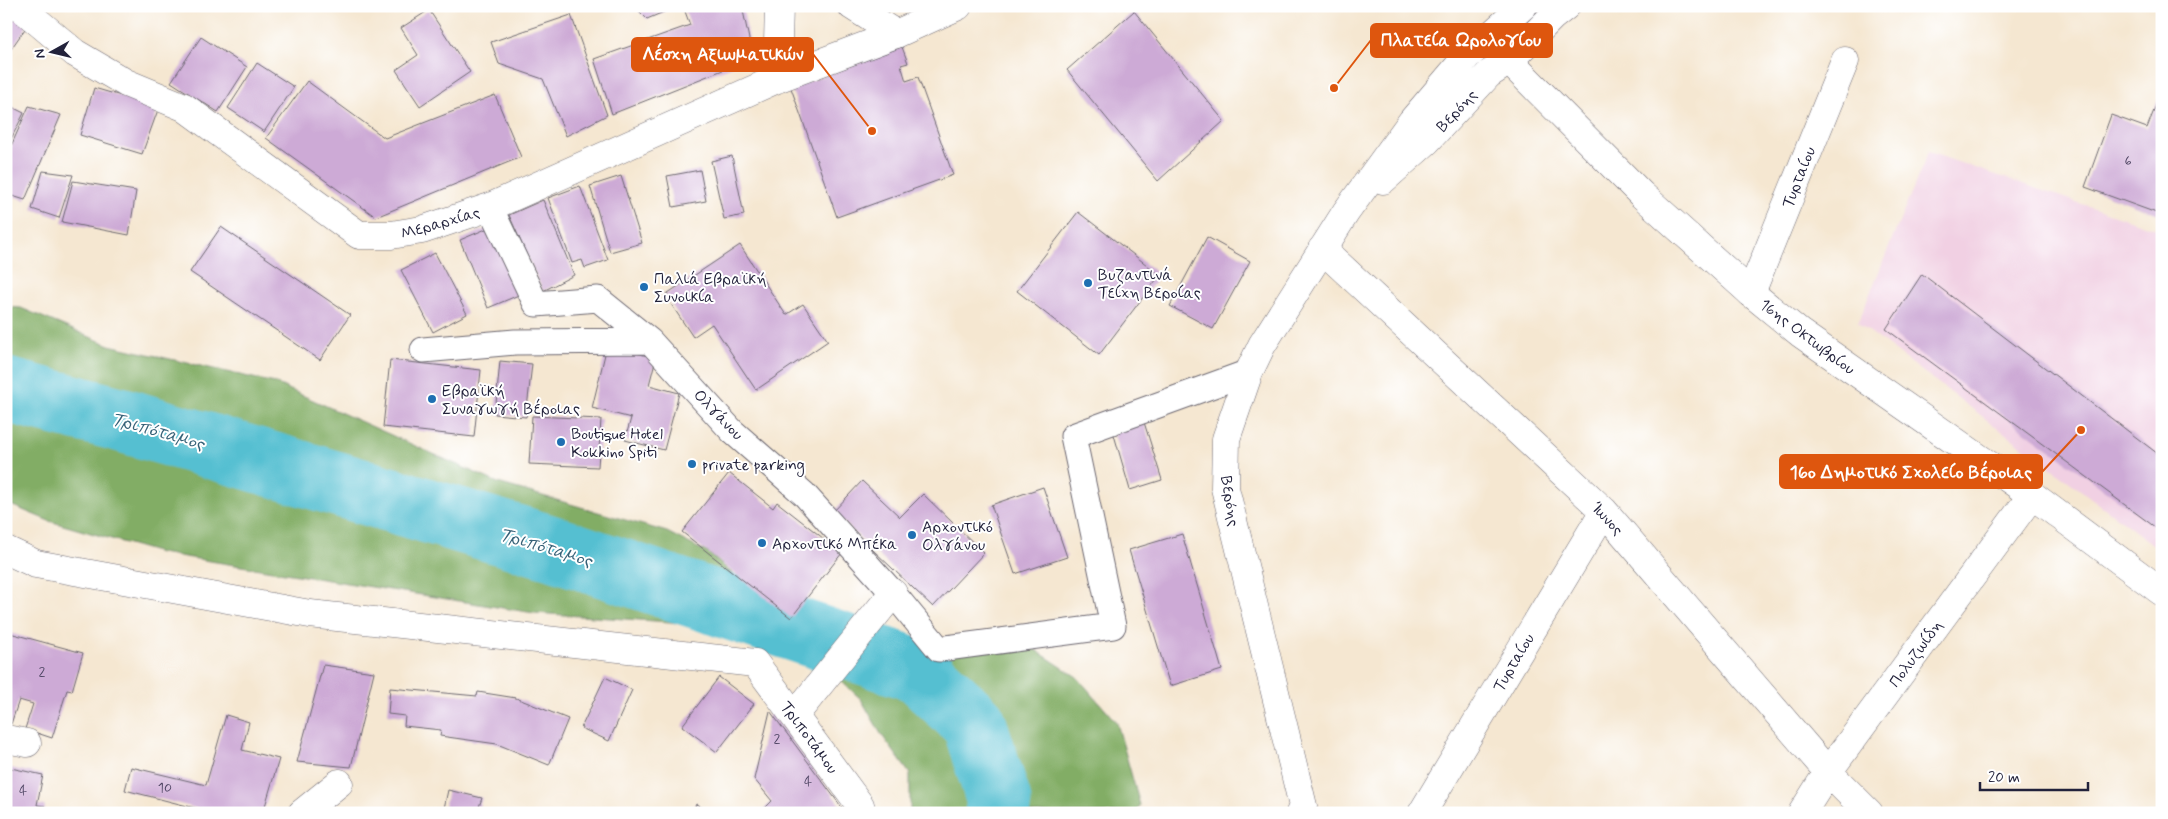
<svg xmlns="http://www.w3.org/2000/svg" width="2168" height="819" viewBox="0 0 2168 819" font-family="Mynerve,sans-serif">
  <rect width="100%" height="100%" fill="#fff"/>
  <filter id="ink" filterUnits="userSpaceOnUse"><feTurbulence type="fractalNoise" baseFrequency=".02" numOctaves="2"/><feDisplacementMap in="SourceGraphic" scale="10" xChannelSelector="R" yChannelSelector="G"/><feConvolveMatrix kernelMatrix="1 2 1 2 8 2 1 2 1" color-interpolation-filters="sRGB"/></filter>
  <filter id="wash" filterUnits="userSpaceOnUse"><feTurbulence type="fractalNoise" baseFrequency=".0096" numOctaves="4" result="noise"/><feDisplacementMap in="SourceGraphic" scale="20" xChannelSelector="R" yChannelSelector="G"/><feGaussianBlur stdDeviation="1.12" result="paint"/><feColorMatrix in="noise" values="0 0 0 0 0 0 0 0 0 0 0 0 0 0 0 0 0 1.4 0 .05"/><feComposite in="paint" operator="in"/></filter>
  <g filter="url(#wash)">
    <rect width="100%" height="100%" fill="#f5e7d1"/>
    <path fill="#f1d0e3" d="M1928 152 2162 231V536L2155 546 1858 323Z"/>
    <path fill="#82ad65" stroke="#526850" d="M6 307 21 308 109 345 275 383 498 483 667 532 708 553 748 587 861 625 827 668 753 639 670 622 534 613 160 553 49 521 6 503Z
      M871 628 939 649 1025 643 1077 677 1117 723 1140 805 1136 813H910V774L881 734 861 699 833 674Z"/>
    <g fill="none" stroke-linecap="round" stroke-linejoin="round">
      <path stroke="#55bfd1" stroke-width="65" d="M6 390 119 419 556 549 919 671 974 723 999 801 997 813"/>
    </g>
    <g id="blocks">
      <path fill="#cdaad6" d="M634 6H678L647 19Z
        M683 6H742L753 58 612 114 594 59 690 25Z
        M429 10 470 72 420 106 396 70 418 55 401 28Z
        M6 11 27 26 6 56Z
        M1134 11 1224 121 1158 181 1067 70Z
        M571 15 607 115 566 136 543 79 499 64 491 42Z
        M201 37 247 67 218 112 171 82Z
        M902 47 908 63 901 65 906 81 918 77 953 175 837 217 791 88Z
        M257 63 294 87 264 132 228 108Z
        M307 81 385 138 495 95 521 157 376 217 266 138Z
        M94 88 159 107 142 154 80 135Z
        M2162 90V215L2085 187 2111 115 2147 128Z
        M6 104 24 113 6 149Z
        M29 106 61 115 25 200 6 194V157Z
        M732 156 744 215 724 219 711 161Z
        M700 170 706 201 673 207 667 176Z
        M43 171 73 175 59 218 32 209Z
        M621 176 642 243 610 252 590 186Z
        M73 181 136 191 129 235 62 222Z
        M580 186 608 260 585 268 582 260 572 263 548 198Z
        M543 200 574 275 543 291 509 215Z
        M1078 212 1160 275 1099 355 1017 291Z
        M493 226 521 294 488 308 460 240Z
        M221 227 350 315 320 360 190 272Z
        M1207 237 1250 261 1213 329 1170 306Z
        M740 245 786 315 803 304 828 341 756 390 712 324 693 337 665 295Z
        M435 253 467 314 433 332 401 270Z
        M1922 274 2162 457V526L2159 530 1886 329Z
        M607 346 656 358 649 385 679 393 664 450 625 440 631 418 592 408Z
        M390 360 481 370 474 437 383 427Z
        M500 361 532 364 526 417 495 414Z
        M532 416 601 419 598 467 529 464Z
        M1143 419 1162 480 1130 490 1112 428Z
        M729 473 773 508 777 502 842 553 791 618 682 532Z
        M862 481 900 517 923 494 984 553 933 607 833 512Z
        M1043 487 1067 557 1015 574 991 505Z
        M1182 534 1222 670 1170 686 1129 550Z
        M6 632 83 653 72 691 67 690 52 738 25 729 33 704 19 700 11 724 6 723Z
        M323 665 374 672 351 767 297 762Z
        M605 677 632 690 609 741 581 728Z
        M719 677 754 704 717 752 682 726Z
        M390 688 477 696 478 692 516 698 568 719 549 765 497 744 440 736 441 730 404 726 405 716 388 714Z
        M770 711 811 766 846 813H760L772 801 754 779Z
        M226 715 249 722 242 750 279 759 263 813H198L199 809 125 790 131 767 206 785Z
        M6 767 43 775 37 805 45 806 44 813H6Z
        M448 790 482 798 477 813H443Z
        M696 804 712 813H692Z"/>
    </g>
  </g>
  <g filter="url(#ink)">
    <use href="#blocks" fill-opacity="0" stroke="#6c6770" stroke-width="1"/>
    <g fill="none" stroke-linecap="round" stroke-linejoin="round">
      <defs>
        <path id="pedestrian" d="M490 207 536 304 598 299 650 341
          M423 350 515 342 650 341 732 431 804 494 893 593 939 649 1113 626 1073 436 1249 372"/>
        <path id="minor" d="M19 6 75 53 126 83 184 107 359 235H391L422 230 490 207 777 79 896 34
          M777 79 779 6
          M1322 249 1604 511 1828 772 1869 813
          M1751 293 1845 61
          M6 550 36 564 310 614 755 663 860 805 862 813
          M795 715 893 593
          M6 739 27 743
          M302 813 339 783
          M1422 813 1604 511
          M1802 813 1828 772 2032 495"/>
        <path id="tertiary" d="M852 6 896 34 958 6
          M1383 180 1427 141 1489 74 1509 61
          M1300 813 1303 806 1225 488 1226 439 1249 372 1262 345 1346 212 1412 121 1468 55 1489 37"/>
        <path id="secondary" d="M1523 6 1489 37 1509 61 1642 195 1751 293 1800 333 2032 495 2162 592
          M1509 61 1552 17 1566 6"/>
      </defs>
      <use href="#pedestrian" stroke="#6c6770" stroke-width="27"/>
      <use href="#minor" stroke="#6c6770" stroke-width="29"/>
      <use href="#tertiary" stroke="#6c6770" stroke-width="29"/>
      <use href="#secondary" stroke="#6c6770" stroke-width="29"/>
      <use href="#pedestrian" stroke="#fff" stroke-width="25"/>
      <use href="#minor" stroke="#fff" stroke-width="28"/>
      <use href="#tertiary" stroke="#fff" stroke-width="28"/>
      <use href="#secondary" stroke="#fff" stroke-width="28"/>
    </g>
  </g>
  <g fill="#1f6fb2" stroke="#fff" stroke-width="2">
    <circle cx="1088" cy="283" r="5"/>
    <circle cx="644" cy="287" r="5"/>
    <circle cx="432" cy="399" r="5"/>
    <circle cx="561" cy="442" r="5"/>
    <circle cx="692" cy="464" r="5"/>
    <circle cx="912" cy="535" r="5"/>
    <circle cx="762" cy="543" r="5"/>
  </g>
  <g text-anchor="middle" stroke-width="4" stroke-linejoin="round" paint-order="stroke">
    <g font-size="14" fill="#4d4462">
      <text x="2128" y="165">6</text>
      <text x="42" y="676">2</text>
      <text x="777" y="743">2</text>
      <text x="808" y="786">4</text>
      <text x="165" y="792">10</text>
      <text x="23" y="795">4</text>
    </g>
    <g font-size="16" fill="#22223b" stroke="#fff">
      <text transform="translate(1456 110) rotate(-47)" y="6">Βερόης</text>
      <text transform="translate(1798 177) rotate(-68)" y="6">Τυρταίου</text>
      <text transform="translate(440 222) rotate(-16)" y="6">Μεραρχίας</text>
      <text transform="translate(1808 336) rotate(37)" y="6">16ης Οκτωβρίου</text>
      <text transform="translate(719 414) rotate(46)" y="6">Ολγάνου</text>
      <text transform="translate(1231 501) rotate(81)" y="6">Βερόης</text>
      <text transform="translate(1608 518) rotate(47)" y="6">Ίωνος</text>
      <text transform="translate(1915 653) rotate(-54)" y="6">Πολυζωίδη</text>
      <text transform="translate(1513 662) rotate(-59)" y="6">Τυρταίου</text>
      <text transform="translate(810 737) rotate(54)" y="6">Τριποτάμου</text>
    </g>
    <g font-size="16" fill="#22223b" stroke="#fff" text-anchor="start">
      <text x="1098" y="280">Βυζαντινά<tspan x="1098" dy="18">Τείχη Βεροίας</tspan></text>
      <text x="654" y="284">Παλιά Εβραϊκή<tspan x="654" dy="18">Συνοικία</tspan></text>
      <text x="442" y="396">Εβραϊκή<tspan x="442" dy="18">Συναγωγή Βέροιας</tspan></text>
      <text x="571" y="439">Boutique Hotel<tspan x="571" dy="18">Kokkino Spiti</tspan></text>
      <text x="702" y="470">private parking</text>
      <text x="922" y="532">Αρχοντικό<tspan x="922" dy="18">Ολγάνου</tspan></text>
      <text x="772" y="549">Αρχοντικό Μπέκα</text>
    </g>
    <g font-size="18" font-style="italic" fill="#366177" stroke="#fff">
      <text transform="translate(158 431) rotate(16)" y="6">Τριπόταμος</text>
      <text transform="translate(546 547) rotate(17)" y="6">Τριπόταμος</text>
    </g>
  </g>
  <path fill="none" stroke="#de560e" stroke-width="2" d="M1334 88L1371 40M872 131L813 54M2081 430L2042 472"/>
  <g fill="#de560e" stroke="#fff" stroke-width="2">
    <circle cx="1334" cy="88" r="5"/>
    <circle cx="872" cy="131" r="5"/>
    <circle cx="2081" cy="430" r="5"/>
  </g>
  <g fill="#de560e" stroke="#de560e" stroke-width="2">
    <rect x="1371" y="24" width="181" height="33" rx="5"/>
    <rect x="632" y="38" width="181" height="33" rx="5"/>
    <rect x="1780" y="455" width="262" height="33" rx="5"/>
  </g>
  <g font-size="18" text-anchor="middle" font-weight="bold" fill="#fff">
    <text x="1461" y="46">Πλατεία Ωρολογίου</text>
    <text x="723" y="60">Λέσχη Αξιωματικών</text>
    <text x="1911" y="478">16ο Δημοτικό Σχολείο Βέροιας</text>
  </g>
  <rect width="2168" height="819" fill="none" stroke="#fff" stroke-width="25"/>
  <g transform="translate(52 52) rotate(262)" stroke="#ffffff" stroke-width="4" paint-order="stroke">
  <path d="M0-4L9 19L0 12L-9 19Z" fill="#22223b"/>
  <text y="-8" font-size="14" font-weight="bold" text-anchor="middle" fill="#22223b">N</text>
  </g>
  <path d="M1980 782v8h108v-8" fill="none" stroke="#22223b" stroke-width="2.5"/>
  <text x="1988" y="782" font-size="15" fill="#22223b" stroke="#ffffff" stroke-width="4" paint-order="stroke">20 m</text>
</svg>
